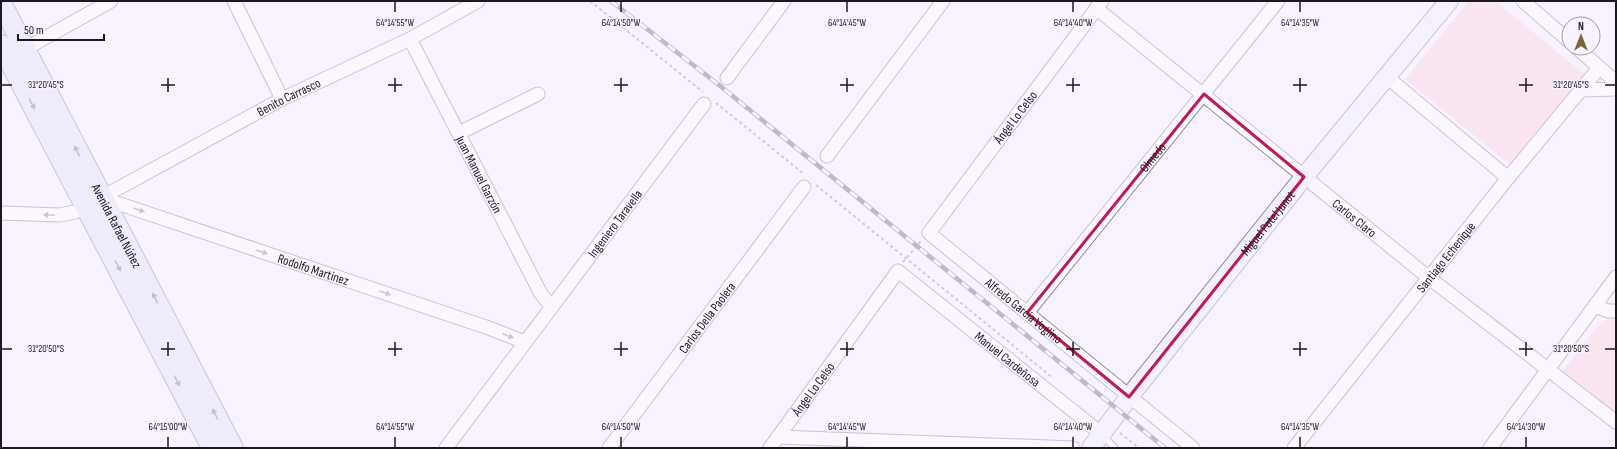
<svg xmlns="http://www.w3.org/2000/svg" width="1617" height="449" viewBox="0 0 1617 449" font-family="'Sofia Sans Condensed',sans-serif">
  <rect width="100%" height="100%" fill="#f8f1ff"/>
  <path fill="#f8d7de" d="M1469 1H1495L1587 76 1512 166 1405 79Z
    M1616 318V416L1561 373 1597 327 1607 319Z"/>
  <g fill="none" stroke-linecap="round" stroke-linejoin="round">
    <defs>
      <path id="service" d="M1102 435 1115 448"/>
      <g id="minor">
        <path d="M234 1 282 99"/>
        <path id="s1" d="M1102 1 929 233 1193 448"/>
        <path d="M1523 1 1569 41"/>
        <path id="s2" d="M1096 8 1428 277 1616 422"/>
        <path id="s3" d="M410 39 541 294 552 307"/>
        <path d="M1577 48 1616 82"/>
        <path d="M25 49 111 1"/>
        <path d="M1387 77 1508 178"/>
        <path d="M727 78 784 1"/>
        <path d="M1582 90 1616 89"/>
        <path d="M459 133 538 94"/>
        <path d="M827 156 943 1"/>
        <path id="s4" d="M102 198 486 327 525 342"/>
        <path id="s5" d="M1 213 59 215 75 212 282 99 410 39 478 1"/>
        <path d="M1595 306 1608 311H1616"/>
        <path id="s6" d="M1027 313 1278 1"/>
        <path d="M778 437 1073 448"/>
        <path id="s7" d="M446 448 704 104"/>
        <path id="s8" d="M609 448 804 187"/>
        <path id="s9" d="M770 448 898 271 1102 434"/>
        <path id="s10" d="M1294 448 1508 178 1599 68"/>
        <path d="M1490 448 1616 277"/>
      </g>
      <g id="secondary">
        <path id="s11" d="M1091 448 1129 397 1304 177 1449 1"/>
      </g>
      <g id="primary">
        <path id="s12" d="M1 3 233 448"/>
        <path d="M1 45 212 448"/>
      </g>
    </defs>
    <use href="#service" stroke="#948b9b" stroke-width="8"/>
    <use href="#minor" stroke="#948b9b" stroke-width="15"/>
    <use href="#secondary" stroke="#948b9b" stroke-width="20"/>
    <use href="#primary" stroke="#9191a4" stroke-width="22"/>
    <path stroke="#a29ca7" stroke-width="2" stroke-dasharray="3 3" stroke-linecap="butt" d="M590 1 703 92
      M716 103 804 174
      M816 185 1053 378
      M903 262 921 241
      M1120 433 1139 448"/>
    <use href="#service" stroke="#fff" stroke-width="6"/>
    <use href="#minor" stroke="#fff" stroke-width="13"/>
    <use href="#secondary" stroke="#f1f2f9" stroke-width="18"/>
    <use href="#primary" stroke="#e3e4f4" stroke-width="20"/>
    <defs>
      <path id="rail" d="M611 1 719 85 1165 448"/>
    </defs>
    <use href="#rail" stroke="#7d7982" stroke-width="4.5"/>
    <use href="#rail" stroke="#f8f1ff" stroke-width="3" stroke-dasharray="9" stroke-linecap="butt"/>
  </g>
  <defs><path id="oneway-solid" d="M-6-.8H1V-3.2L6.5 0L1 3.2V.8H-6Z"/></defs>
  <g fill="#898894">
    <use href="#oneway-solid" transform="translate(32 104) rotate(62)"/>
    <use href="#oneway-solid" transform="translate(77 151) rotate(-117)"/>
    <use href="#oneway-solid" transform="translate(118 266) rotate(62)"/>
    <use href="#oneway-solid" transform="translate(155 298) rotate(-118)"/>
    <use href="#oneway-solid" transform="translate(177 381) rotate(63)"/>
    <use href="#oneway-solid" transform="translate(215 414) rotate(-118)"/>
  </g>
  <g fill="#98979a">
    <use href="#oneway-solid" transform="translate(139 210) rotate(19)"/>
    <use href="#oneway-solid" transform="translate(49 215) rotate(-178)"/>
    <use href="#oneway-solid" transform="translate(262 252) rotate(19)"/>
    <use href="#oneway-solid" transform="translate(385 293) rotate(19)"/>
    <use href="#oneway-solid" transform="translate(508 336) rotate(21)"/>
  </g>
  <path d="M0 0H1617V449H0ZM1204 94 1304 177 1129 397 1027 313Z" fill="#f8f1ff" fill-opacity=".55" fill-rule="evenodd"/>
  <path fill="none" stroke="#c2185b" stroke-width="3" stroke-linejoin="round" d="M1204 94 1304 177 1129 397 1027 313Z"/>
  <path fill="none" stroke="#1b181e" stroke-width="1.5" d="M395 2V12M621 2V12M847 2V12M1073 2V12M1300 2V12M168 78V92M395 78V92M621 78V92M847 78V92M1073 78V92M1300 78V92M1526 78V92M2 85H12M161 85H175M388 85H402M614 85H628M840 85H854M1066 85H1080M1293 85H1307M1519 85H1533M1605 85H1615M168 342V356M395 342V356M621 342V356M847 342V356M1073 342V356M1300 342V356M1526 342V356M2 349H12M161 349H175M388 349H402M614 349H628M840 349H854M1066 349H1080M1293 349H1307M1519 349H1533M1605 349H1615M168 437V447M395 437V447M621 437V447M847 437V447M1073 437V447M1300 437V447M1526 437V447"/>
  <g text-anchor="middle" stroke-width="3" stroke-linejoin="round" paint-order="stroke">
    <g font-size="13" fill="#1b181e" stroke="#f8f1ff">
      <text dy="5" stroke="none"><textPath href="#s5" startOffset="317">Benito Carrasco</textPath></text>
      <text transform="translate(1015 117) rotate(-53)" y="5">Ángel Lo Celso</text>
      <text dy="5" stroke="none"><textPath href="#s6" startOffset="200">Olmedo</textPath></text>
      <text dy="5" stroke="none"><textPath href="#s3" startOffset="152">Juan Manuel Garzón</textPath></text>
      <text dy="5" stroke="none"><textPath href="#s2" startOffset="333">Carlos Claro</textPath></text>
      <text dy="5" stroke="none"><textPath href="#s7" startOffset="281">Ingeniero Taravella</textPath></text>
      <text dy="5" stroke="none"><textPath href="#s11" startOffset="286">Miguel Potel Junot</textPath></text>
      <text dy="5" stroke="none"><textPath href="#s12" startOffset="251">Avenida Rafael Núñez</textPath></text>
      <text dy="5" stroke="none"><textPath href="#s10" startOffset="244">Santiago Echenique</textPath></text>
      <text dy="5" stroke="none"><textPath href="#s4" startOffset="223">Rodolfo Martinez</textPath></text>
      <text dy="5" stroke="none"><textPath href="#s1" startOffset="412">Alfredo García Voglino</textPath></text>
      <text dy="5" stroke="none"><textPath href="#s8" startOffset="163">Carlos Della Paolera</textPath></text>
      <text dy="5" stroke="none"><textPath href="#s9" startOffset="359">Manuel Cardeñosa</textPath></text>
      <text dy="5" stroke="none"><textPath href="#s9" startOffset="73">Ángel Lo Celso</textPath></text>
    </g>
  </g>
  <g font-size="10" text-anchor="middle" fill="#1b181e" stroke="#f8f1ff" stroke-width="3" stroke-linejoin="round" paint-order="stroke">
    <text x="395" y="26">64°14'55"W</text>
    <text x="621" y="26">64°14'50"W</text>
    <text x="847" y="26">64°14'45"W</text>
    <text x="1073" y="26">64°14'40"W</text>
    <text x="1300" y="26">64°14'35"W</text>
    <text x="46" y="88">31°20'45"S</text>
    <text x="1571" y="88">31°20'45"S</text>
    <text x="46" y="352">31°20'50"S</text>
    <text x="1571" y="352">31°20'50"S</text>
    <text x="168" y="430">64°15'00"W</text>
    <text x="395" y="430">64°14'55"W</text>
    <text x="621" y="430">64°14'50"W</text>
    <text x="847" y="430">64°14'45"W</text>
    <text x="1073" y="430">64°14'40"W</text>
    <text x="1300" y="430">64°14'35"W</text>
    <text x="1526" y="430">64°14'30"W</text>
  </g>
  <rect width="1617" height="449" fill="none" stroke="#1b181e" stroke-width="4"/>
  <g transform="translate(1581 36)"><circle r="19" fill="#f8f1ff" stroke="#a09aa5"/>
  <path d="M0-3L7 15L0 10L-7 15Z" fill="#7d6535"/>
  <text y="-6" font-size="11" font-weight="bold" text-anchor="middle" fill="#1b181e">N</text>
  </g>
  <path d="M18 34v6h86v-6" fill="none" stroke="#1b181e" stroke-width="2"/>
  <text x="24" y="34" font-size="12" fill="#1b181e" stroke="#f8f1ff" stroke-width="3" paint-order="stroke">50 m</text>
</svg>
